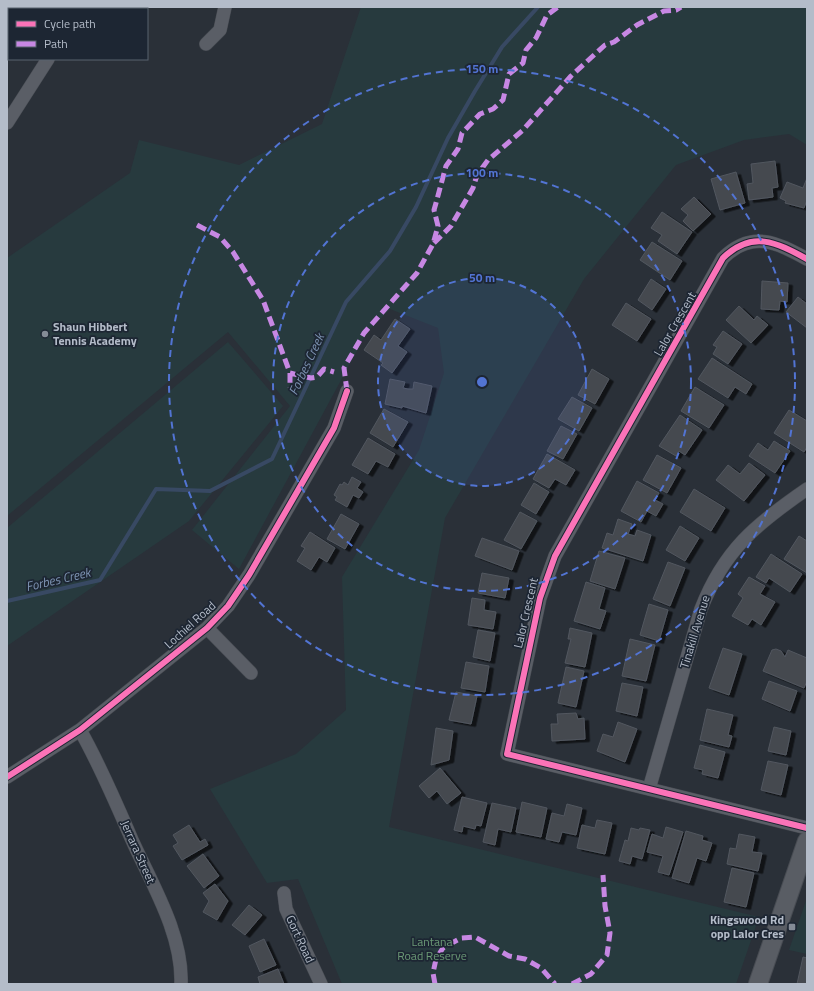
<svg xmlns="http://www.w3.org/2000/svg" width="814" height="991" viewBox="0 0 814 991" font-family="'Titillium Web',sans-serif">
  <defs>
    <filter id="shadow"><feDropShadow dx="4.5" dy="2.5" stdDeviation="0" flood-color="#0009"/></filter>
  </defs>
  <rect width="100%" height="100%" fill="#2a3038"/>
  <path fill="#273a3e" d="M361 7H807V145L789 134 744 140 676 165 584 279 445 518 389 827 759 917 736 984H342L298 879 267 883 210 789 296 754 346 710 342 577 419 450 444 373 438 328 390 309 367 332 239 569 192 530 290 406 228 332 7 516V258L130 173 139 140 239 165 322 124Z
    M228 342 283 406 189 521 7 646V528Z
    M807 898V954L789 950Z"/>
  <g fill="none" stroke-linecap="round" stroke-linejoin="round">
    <path stroke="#384963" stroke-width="4" d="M7 601 100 580 156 489 210 491 272 459 346 302 390 251 416 207 448 138 475 91 502 47 538 7"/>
  </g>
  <path fill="#444950" stroke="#52575f" filter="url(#shadow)" d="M775 161 778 187 772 188 773 197 749 200 747 184 753 183 751 164Z
    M736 172 745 203 720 210 711 179Z
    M807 178V200L804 208 785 203 786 201 780 198 787 182 803 188Z
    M694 197 711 214 693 231 683 221 688 215 681 209Z
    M662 212 692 232 677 254 658 241 662 235 651 228Z
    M652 242 682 261 670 280 640 260Z
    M651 279 666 289 652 310 638 300Z
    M762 281 788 283 787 302 780 301 779 310 761 309Z
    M798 297 807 304V328L786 312Z
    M626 303 651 319 637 341 612 325Z
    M739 306 754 320 757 316 768 325 751 343 726 320Z
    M395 319 410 329 398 346 407 352 392 373 381 365 383 363 364 350 374 335 381 340Z
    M723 331 742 344 728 364 713 354 717 347 713 345Z
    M712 358 752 384 746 394 735 387 728 398 698 379Z
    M592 369 609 379 595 404 578 395Z
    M390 379 405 382 403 388 408 389H413L414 382 432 386 426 413 402 406V408L385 404Z
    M695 387 724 405 709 428 681 411Z
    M572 397 592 408 579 431 558 419Z
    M384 409 408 422 393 447 370 433Z
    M789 410 807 421V447L804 452 774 433Z
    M680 415 702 430 685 455 679 451 676 456 659 446Z
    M561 426 577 434 563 459 547 451Z
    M368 438 395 454 388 467 376 461 368 474 352 465Z
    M774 441 790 451 775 473 749 456 758 443 768 450Z
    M547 454 575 470 566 485 555 479 549 488 533 479Z
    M657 455 681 468 667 493 643 480Z
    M749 463 765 475 744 501 716 480 728 465 740 474Z
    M352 477 361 482 357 488 363 492 359 498 353 495 347 507 335 500 337 497 334 495 340 484 342 485 344 482 348 485Z
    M637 481 659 493 655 500 663 504 656 516 647 511 641 522 621 511Z
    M534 483 549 492 536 514 521 505Z
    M694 489 725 508 711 531 680 512Z
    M520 512 537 521 521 549 504 540Z
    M341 514 359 524 345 549 327 539Z
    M618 519 632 524 628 534 635 536 637 530 651 535 643 561 602 548 607 533 613 535Z
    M680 526 699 538 685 561 666 550Z
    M310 532 335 548 327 562 319 557 311 570 297 561 305 548 301 546Z
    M799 536 807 541V573L784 559Z
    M482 538 519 551 512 570 475 556Z
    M599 551 625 558 615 589 590 581Z
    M771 554 802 574 790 592 769 578 766 583 756 577Z
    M668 562 685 568 670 606 653 599Z
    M482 573 509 578 505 598 478 593Z
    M749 577 765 586 760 594 775 602 761 625 752 619 748 625 732 616 743 598 738 594Z
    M586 582 605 588 599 609 606 611 600 629 574 621Z
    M472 598 485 600 484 610 496 612 493 629 468 625Z
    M649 604 668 610 659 641 640 635Z
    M570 628 592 633 585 667 565 663 571 639H568Z
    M478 630 495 633 490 661 473 657Z
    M630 639 655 645 646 681 622 676Z
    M723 648 742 654 729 695 709 688Z
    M776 649 781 651 785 657 788 650 807 658V681L804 688 763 671 772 650Z
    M466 662 489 666 485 692 461 688Z
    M566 667 584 671 576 707 558 703Z
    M769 681 797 691 790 711 762 699Z
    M622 683 643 687 637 716 616 711Z
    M456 692 477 696 471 724 449 720Z
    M707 709 733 715 728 735 732 736 729 747 700 740Z
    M576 713 578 719 584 718 585 739 552 741 551 724H558L557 714Z
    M618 722 637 729 625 762 597 751 603 734 613 737Z
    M774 727 791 731 786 755 768 751Z
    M436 728 453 731 449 760 431 765Z
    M700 745 725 752 718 778 702 774 703 770 694 768Z
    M768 761 788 765 781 795 761 790Z
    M440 768 461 793 447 804 437 791 429 798 419 786Z
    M462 797 487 803 481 826 476 825 475 829 463 826 462 832 454 830Z
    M522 802 547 808 541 837 516 832Z
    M492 803 516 808 511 832 498 829 495 845 483 842Z
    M567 804 582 808 576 835 562 832 559 842 546 839 552 813 564 816Z
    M597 820 612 823 605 854 577 848 582 825 595 828Z
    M189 825 200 842 205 839 208 845 182 860 173 846 178 843 173 835Z
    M666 827 683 832 669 875 658 872 663 856 647 852 652 834 663 838Z
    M631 828 639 830 640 828 650 830 642 859 632 856 630 864 619 861 625 840 628 841Z
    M686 831 703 836 702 840 712 843 706 861 697 858 689 883 672 878Z
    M739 834 755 837 752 852 762 853 758 871 727 864 730 848 736 849Z
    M203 854 219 876 204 888 187 866Z
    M732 868 754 873 746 907 724 902Z
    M215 884 228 901 217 920 203 912 209 901 203 893Z
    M249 905 262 915 245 935 232 925Z
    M264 939 276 965 260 972 249 946Z
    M803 957 807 958V984H797Z
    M278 969 284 984H260L258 977Z"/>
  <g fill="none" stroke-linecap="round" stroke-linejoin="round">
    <defs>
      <path id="street" d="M74 9 75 7
        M206 44 220 30 225 7
        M7 123 48 59
        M807 259C776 242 752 230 723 258L555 556 540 598 507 754 807 828
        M207 628 251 673
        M80 730C100 765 116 803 132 840 152 884 183 935 181 984
        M7 777 80 730 207 628 228 606 249 575 334 428 347 391
        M649 789 701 609C724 550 756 524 807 489
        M284 893 286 909 321 984"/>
      <path id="secondary" d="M758 984 807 841"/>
    </defs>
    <use href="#street" stroke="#484c53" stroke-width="14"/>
    <use href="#secondary" stroke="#484c53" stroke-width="20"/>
    <use href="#street" stroke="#5a5e66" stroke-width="13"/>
    <use href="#secondary" stroke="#595d64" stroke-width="18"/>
    <path stroke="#c787e3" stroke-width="5" stroke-dasharray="10 5" stroke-linecap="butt" d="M197 225 220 237 233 252 263 300 290 373V388
      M434 243 451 226 473 188 477 175 488 160 523 130 571 76 605 45 614 42 637 25 664 11 676 10 681 7
      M290 373 311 378 317 377 324 369 334 372
      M347 391 344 368 364 333 417 273 433 244 438 226 434 210 436 203 446 166 458 149 462 133 480 114 493 109 503 100 509 74 523 63 526 50 536 38 547 15 558 7
      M435 984 433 973 436 959 443 948 461 938 475 937 509 956 525 959 541 968 555 984
      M572 984 591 974 607 955 610 933 605 906 603 875"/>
    <defs>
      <path id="cycleway" d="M807 259C776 242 752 230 723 258L555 556 540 598 507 754 807 828
        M7 777 80 730 207 628 228 606 249 575 334 428 347 391"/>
    </defs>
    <use href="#cycleway" stroke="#1d2633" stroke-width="8"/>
    <use href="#cycleway" stroke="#fb73b8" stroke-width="6"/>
  </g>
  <circle cx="482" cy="382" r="104" fill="#5274d3" fill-opacity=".12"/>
  <g fill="none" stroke="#5274d3" stroke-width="2" stroke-dasharray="7 5">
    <circle cx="482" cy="382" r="104"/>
    <circle cx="482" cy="382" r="209"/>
    <circle cx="482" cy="382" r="313"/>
  </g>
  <g fill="#848b96" stroke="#1d2633" stroke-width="1.5">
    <circle cx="45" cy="334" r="4"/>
    <rect x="788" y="923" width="8" height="8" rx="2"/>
  </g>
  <g text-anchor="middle" stroke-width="3.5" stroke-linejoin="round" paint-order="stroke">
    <g font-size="12" fill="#b4bcc9" stroke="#1d2633">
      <text transform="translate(675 324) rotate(-60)" y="4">Lalor Crescent</text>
      <text transform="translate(526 613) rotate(-77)" y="4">Lalor Crescent</text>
      <text transform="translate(190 625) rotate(-42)" y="4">Lochiel Road</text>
      <text transform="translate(695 632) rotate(-73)" y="4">Tinakill Avenue</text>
      <text transform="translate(138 852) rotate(66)" y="4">Jerrara Street</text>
      <text transform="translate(300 939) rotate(65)" y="4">Gort Road</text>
    </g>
    <g font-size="12" font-weight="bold" fill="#b4bcc9" stroke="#1d2633" text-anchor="start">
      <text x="53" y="331">Shaun Hibbert<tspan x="53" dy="14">Tennis Academy</tspan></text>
      <text x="784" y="924" text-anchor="end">Kingswood Rd<tspan x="784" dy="14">opp Lalor Cres</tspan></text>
    </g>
    <g font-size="12" fill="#6b9a76" stroke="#1d2633">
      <text x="432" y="946">Lantana<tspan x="432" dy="14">Road Reserve</tspan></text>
    </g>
    <g font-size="13" font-style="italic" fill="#7c92b1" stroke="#1d2633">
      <text transform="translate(306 364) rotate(-65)" y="5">Forbes Creek</text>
      <text transform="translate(58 579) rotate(-13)" y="5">Forbes Creek</text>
    </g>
  </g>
  <circle cx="482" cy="382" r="6" fill="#5274d3" stroke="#1d2633" stroke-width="2"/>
  <g font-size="12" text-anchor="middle" font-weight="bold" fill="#5274d3" stroke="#1d2633" stroke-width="3.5" stroke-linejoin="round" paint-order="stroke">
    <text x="482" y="73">150 m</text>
    <text x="482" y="177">100 m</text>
    <text x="482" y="282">50 m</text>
  </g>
  <rect width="814" height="991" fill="none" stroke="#b4bcc9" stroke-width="16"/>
  <rect x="8" y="8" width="140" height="52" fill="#1d2633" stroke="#59626f"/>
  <rect x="16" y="21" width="20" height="6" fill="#fb73b8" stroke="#59626f"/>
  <text x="44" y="28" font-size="12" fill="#b4bcc9">Cycle path</text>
  <rect x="16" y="41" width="20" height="6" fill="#c787e3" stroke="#59626f"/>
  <text x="44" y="48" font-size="12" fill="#b4bcc9">Path</text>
</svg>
